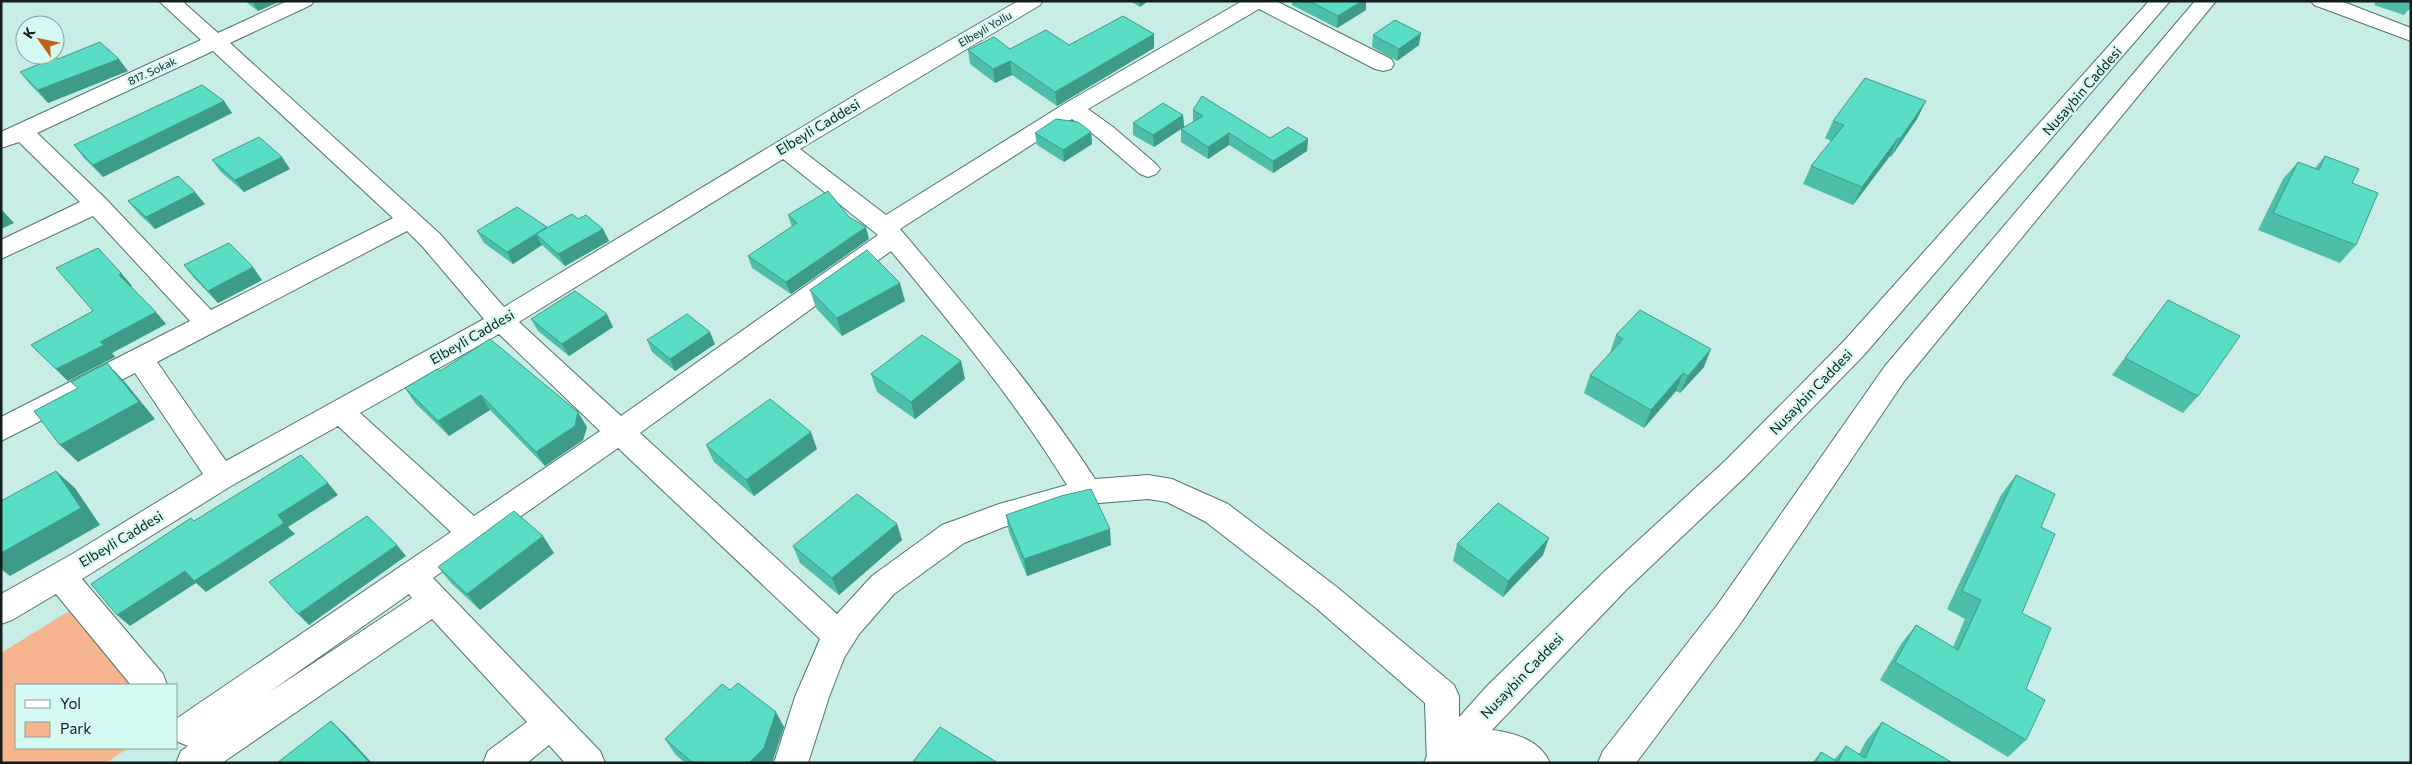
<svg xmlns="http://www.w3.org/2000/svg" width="2412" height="764" viewBox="0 0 2412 764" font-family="Commissioner,sans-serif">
  <rect width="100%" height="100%" fill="#c8ede4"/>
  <path fill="#f5b48d" d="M74 608 131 685H16V748H128L106 763H1V653Z"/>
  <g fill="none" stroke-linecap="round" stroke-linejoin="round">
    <defs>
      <path id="minor" d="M159 1H182L218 33 287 1H314L311 5 230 43 440 234 504 307 862 91 1018 1H1043L1040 5 800 149 886 215 1064 104 1242 1H1276L1391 59 1394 64 1391 69 1383 71 1375 69 1259 9 1088 109 1113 127 1156 164 1160 169 1156 174 1148 177 1140 174 1097 137 1072 119 900 229C968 309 1038 391 1095 479L1148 475 1172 479 1228 504 1338 588 1454 685 1459 696V763H1427L1425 703 1316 608 1206 522 1167 502 1148 499 1087 504 1004 527 964 543 894 594 859 634 844 658 829 697 808 763H774L795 697 820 639 618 448 433 578 600 751 605 763H565L549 745 527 763H483L488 751 527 722 432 619 222 763H176L181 751 191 744 188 746 176 741V719L451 532 338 426 231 486 82 579 163 674 167 685H131L56 594 12 620 1 624V594L74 553 203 474 135 373 1 441V417L190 321 93 216 1 259V240L80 202 19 142 1 148V132L201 40ZM213 51 393 218 211 310 105 198 37 133ZM783 159 878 235 621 416 519 322ZM407 231 422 246 484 319 226 461 157 362ZM891 251C953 326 1016 402 1067 485L999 504 942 525 872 576 837 614 640 433ZM499 334 600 431 474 516 360 413ZM409 594 412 598 268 693Z"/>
      <path id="highway" d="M2149 1H2170L1864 355 1746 476 1627 589 1492 730C1515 733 1540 740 1550 763H1424L1429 751 1487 686 1605 571 1726 460 1844 341Z
        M2195 1H2216L1905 380 1740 624 1636 763H1598L1603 751 1718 604 1885 366Z
        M2311 1H2341L2411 28V41L2314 5Z"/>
    </defs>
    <use href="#minor" stroke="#53746d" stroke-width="2"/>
    <use href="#highway" stroke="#53746d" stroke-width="2"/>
    <use href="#minor" fill="#fff" fill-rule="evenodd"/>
    <use href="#highway" fill="#fff" fill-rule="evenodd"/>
  </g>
  <path fill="#4dbea9" d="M245 1H281L258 11Z
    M1130 1H1148L1140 7Z
    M1292 1H1366V10L1337 28 1292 5Z
    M2376 1H2411V7L2404 15 2374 5Z
    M1373 35 1419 45 1397 61 1372 47Z
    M1069 45 1154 48 1057 106 1012 75 995 83 970 64 968 50 1010 49Z
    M58 59 128 71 48 103 30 84 20 72Z
    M224 101 232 113 103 177 84 158 74 145Z
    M1193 110 1270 138 1308 139 1307 151 1273 173 1229 145 1208 159 1181 142V129L1193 122Z
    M1183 115 1184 127 1154 147 1133 135V123Z
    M1917 119 1891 157 1890 156 1853 205 1803 184 1811 166 1831 141 1825 138 1833 121Z
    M1091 132 1092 144 1064 162 1037 145 1035 133Z
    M2325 156 2352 183 2356 245 2340 263 2258 230 2283 179 2298 162 2315 168Z
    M212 160 290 169 244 192 221 172Z
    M128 201 205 204 155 229 138 213Z
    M788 215 869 239 791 294 752 268 748 256 792 227Z
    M578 219 603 229 609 241 565 266 542 245 513 264 484 243 477 231 547 228Z
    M184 265 262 280 218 303 194 278Z
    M121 273 132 286H131L166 324 112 353 115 357 68 381 31 345 93 311Z
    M810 290 905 301 842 336 816 308Z
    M2168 300 2198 396 2183 413 2112 375Z
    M531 319 613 327 569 356 538 331Z
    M1616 335 1704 367 1680 393 1676 391 1644 428 1584 393 1590 375 1610 353Z
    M647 340 715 344 675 371 652 352Z
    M961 361 965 379 915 419 877 392 871 374Z
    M440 371 587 427 583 440 545 466 490 410 449 436 415 403 405 388Z
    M706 445 817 449 754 496 714 462Z
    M2016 475 2041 527 2022 613 2026 689V740L2008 757 1880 680 1901 644 1916 625 1953 647 1965 619 1947 609 2001 495Z
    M1006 515 1111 545 1027 576 1009 532Z
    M897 524 902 540 839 595 800 563 793 546Z
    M1457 544 1543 555 1503 597 1453 561Z
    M554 553 480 610 451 583 438 567Z
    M730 690 784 727 772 763H685L675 754 665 739Z
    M1882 722 1953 763H1812L1821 752 1834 760 1846 746 1859 754 1866 741Z"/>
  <path fill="#3e9b8a" d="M252 1H281L258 11Z
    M1139 1H1148L1140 7Z
    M1362 1H1366V10L1337 28 1338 16Z
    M1421 33 1419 45 1397 61 1399 49Z
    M1154 34V48L1057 106 1055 92Z
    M119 59 128 71 48 103 38 90Z
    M1010 61 1012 75 995 83 993 69Z
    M224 101 232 113 103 177 93 165Z
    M1926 101 1917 119 1891 157 1900 139Z
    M1183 115 1184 127 1154 147 1153 135Z
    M1091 132 1092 144 1064 162 1063 150Z
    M1229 133V145L1208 159V147Z
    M1898 138 1890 156 1853 205 1862 187Z
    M1308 139 1307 151 1273 173V161Z
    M282 157 290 169 244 192 235 180Z
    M195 192 205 204 155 229 146 217Z
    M3 211 14 223 1 229V212Z
    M547 227 553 239 536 234 542 245 513 264 507 252Z
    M866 227 869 239 791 294 786 282Z
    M603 229 609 241 565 266 558 254Z
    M253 267 262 280 218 303 208 291Z
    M121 273 132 286 130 287 119 275Z
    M900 283 905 301 842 336 837 318Z
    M156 312 166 324 112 353 115 357 68 381 56 369 100 342Z
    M607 314 613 327 569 356 562 344Z
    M710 332 715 344 675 371 670 359Z
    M1711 349 1704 367 1680 393 1688 376Z
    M961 361 965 379 915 419 911 402Z
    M107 363 124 381 155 419 78 462 60 445Z
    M1683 373 1676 391 1644 428 1651 410Z
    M481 395 490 410 449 436 438 421Z
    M578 412 587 427 583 440 545 466 536 452Z
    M811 432 817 449 754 496 746 480Z
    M56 471 75 488 100 525 10 576 1 569V553Z
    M328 483 338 495 288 527 295 534 206 592 196 583 130 626 117 615 185 571 278 515Z
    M897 524 902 540 839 595 832 578Z
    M1110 529 1111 545 1027 576 1024 559Z
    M543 536 554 553 480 610 467 594Z
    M1549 538 1543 555 1503 597 1508 581Z
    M397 545 406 556 309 625 298 614Z
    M776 712 784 727 772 763H749Z
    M331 721 347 736 372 763H370Z"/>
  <path fill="#59ddc5" stroke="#3e9b8a" d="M1309 1H1362L1338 16Z
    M1123 16 1154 34 1055 92 1010 61 993 69 968 50 994 37 1010 49 1046 30 1069 45Z
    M1395 20 1421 33 1399 49 1373 35Z
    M100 42 119 59 38 90 20 72 56 57 58 59Z
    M1865 78 1926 101 1900 139 1898 138 1862 187 1811 166 1844 125 1833 121Z
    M202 85 224 101 93 165 74 145Z
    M1202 96 1270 138 1288 127 1308 139 1273 161 1229 133 1208 147 1181 129 1203 116 1193 110Z
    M1163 103 1183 115 1153 135 1133 123Z
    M1056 119 1078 122 1091 132 1063 150 1035 133Z
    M259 137 282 157 235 180 212 160Z
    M2325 156 2359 169 2352 183 2378 193 2356 245 2273 213 2298 162 2319 170Z
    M178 176 195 192 146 217 128 201Z
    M828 191 849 217 866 227 786 282 748 256 797 223 788 215Z
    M517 207 547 227 507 252 477 231Z
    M572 214 578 219 586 215 603 229 558 254 536 234Z
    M229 243 253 267 208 291 184 265Z
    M98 248 121 273 119 275 156 312 100 342 104 345 56 369 31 345 93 311 56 268Z
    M867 250 900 283 837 318 810 290Z
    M575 291 607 314 562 344 531 319Z
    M2168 300 2240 336 2198 396 2125 358Z
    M1640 310 1711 349 1688 376 1683 373 1651 410 1590 375 1623 339 1616 335Z
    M687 314 710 332 670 359 647 340Z
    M922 335 961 361 911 402 871 374Z
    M490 339 578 412 575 426 536 452 481 395 438 421 405 388 437 369 440 371Z
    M107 363 139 402 60 445 34 411 78 388 71 382Z
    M770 399 811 432 746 480 706 445Z
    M301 455 328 483 278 515 284 523 194 581 185 571 117 615 91 584 191 518 194 521Z
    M56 471 81 508 1 553V501Z
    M2016 475 2055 494 2041 527 2055 534 2022 613 2051 628 2026 689 2045 700 2026 740 1895 662 1916 625 1958 650 1981 600 1962 591Z
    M1091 489 1110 529 1024 559 1006 515 1061 496Z
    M857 494 897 524 832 578 793 546Z
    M1498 503 1549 538 1508 581 1457 544Z
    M514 511 543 536 467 594 438 567Z
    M367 516 397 545 298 614 269 582Z
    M738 683 776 712 764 748 749 763H693L665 739 722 684 730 690Z
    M331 721 370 763H277Z
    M1882 722 1953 763H1815L1821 752 1838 762 1846 746 1865 758Z
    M940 727 998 763H912Z"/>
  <g text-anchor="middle" stroke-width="4.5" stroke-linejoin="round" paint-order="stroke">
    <g font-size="11" fill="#111e1b" stroke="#d5faf1">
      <text transform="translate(985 29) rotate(-30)" y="4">Elbeyli Yollu</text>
      <text transform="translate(152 71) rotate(-25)" y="4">817. Sokak</text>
    </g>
    <g font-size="14" fill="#111e1b" stroke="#d5faf1">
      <text transform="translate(2082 91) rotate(-49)" y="5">Nusaybin Caddesi</text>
      <text transform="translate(818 127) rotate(-31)" y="5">Elbeyli Caddesi</text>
      <text transform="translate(472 337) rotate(-30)" y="5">Elbeyli Caddesi</text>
      <text transform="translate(1811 392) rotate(-46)" y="5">Nusaybin Caddesi</text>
      <text transform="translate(121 539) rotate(-31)" y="5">Elbeyli Caddesi</text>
      <text transform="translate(1522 676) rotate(-46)" y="5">Nusaybin Caddesi</text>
    </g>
  </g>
  <rect width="2412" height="764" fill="none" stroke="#111e1b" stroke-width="5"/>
  <rect x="15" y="684" width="162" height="65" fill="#d5faf1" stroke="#87a29b"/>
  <rect x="25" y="700" width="25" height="8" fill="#ffffff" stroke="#87a29b"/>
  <text x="60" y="709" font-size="15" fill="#111e1b">Yol</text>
  <rect x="25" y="722" width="25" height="15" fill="#f5b48d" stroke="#87a29b"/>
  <text x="60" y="734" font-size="15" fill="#111e1b">Park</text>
  <g transform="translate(40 40) rotate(303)"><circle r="24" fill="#d5faf1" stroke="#87a29b"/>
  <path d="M0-4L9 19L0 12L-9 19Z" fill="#c06216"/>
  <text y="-8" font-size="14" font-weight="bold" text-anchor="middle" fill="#111e1b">K</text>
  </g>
</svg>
